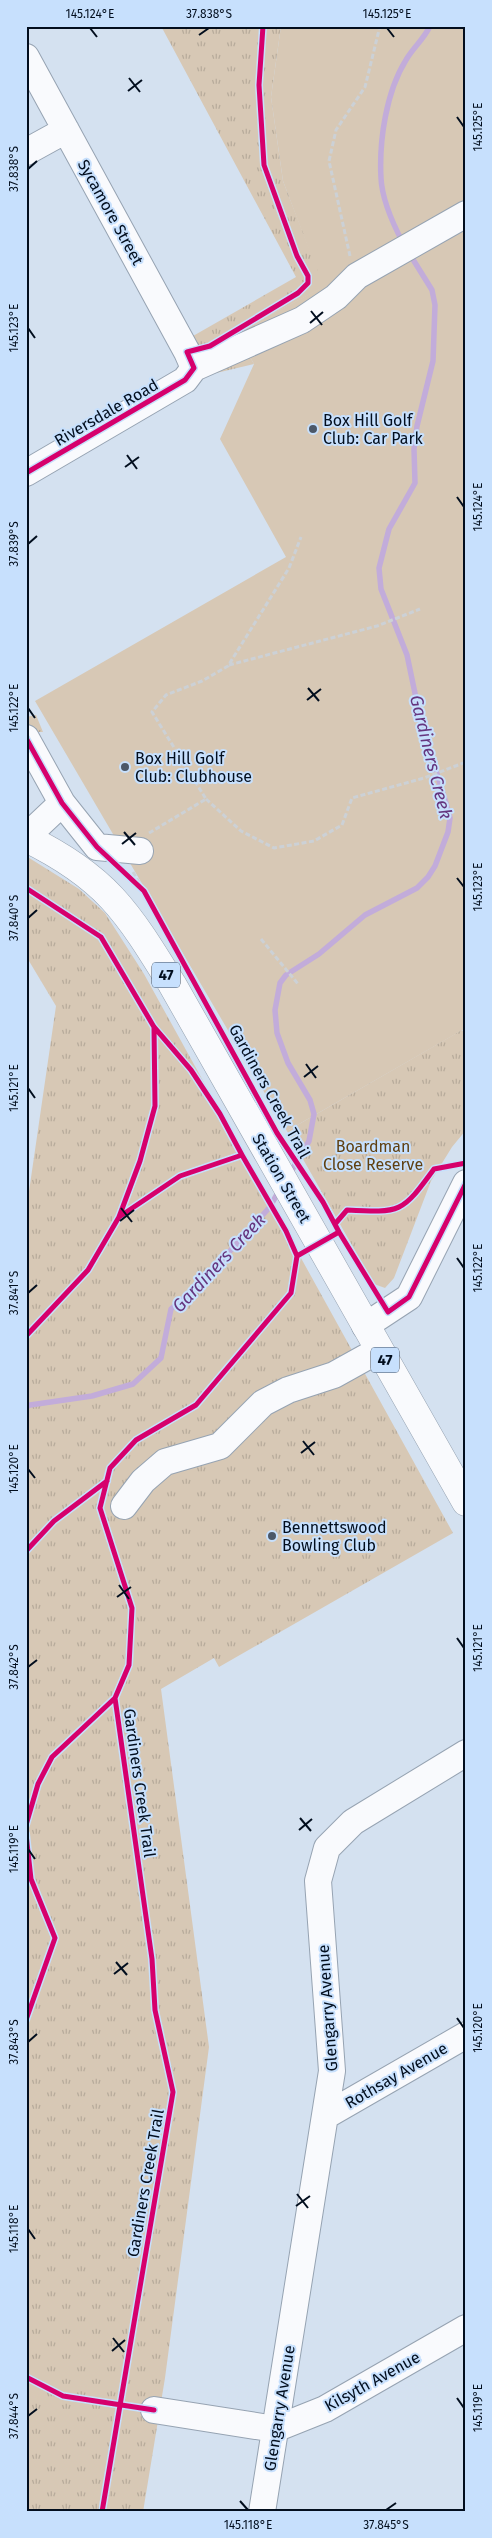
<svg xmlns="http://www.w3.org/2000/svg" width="492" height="2538" viewBox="0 0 492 2538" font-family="'Fira Sans',sans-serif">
  <defs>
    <pattern id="park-tufts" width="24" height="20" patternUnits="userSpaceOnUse" patternTransform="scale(1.25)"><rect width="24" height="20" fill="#d7c8b5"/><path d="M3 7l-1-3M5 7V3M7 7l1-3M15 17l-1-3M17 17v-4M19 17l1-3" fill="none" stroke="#b7ab9b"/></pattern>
  </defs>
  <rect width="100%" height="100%" fill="#d4e1f0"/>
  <path fill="#d7c8b5" d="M281 26H466V1028L287 1131 35 701 286 557 220 439 254 364 236 333 323 287 283 181 271 97Z"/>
  <path fill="url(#park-tufts)" d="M161 26H281L271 97 283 181 324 287 236 333 254 364 212 374 193 336 296 277Z
    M36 715 43 732H26V717Z
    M26 856 79 889 105 913 144 974 453 1533 219 1667 214 1658 161 1689 209 2047 165 2378 143 2512H26V1212L56 1006 26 956Z
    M462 1030 466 1034V1130L452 1147 431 1181 394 1278 385 1288 374 1284 287 1131Z"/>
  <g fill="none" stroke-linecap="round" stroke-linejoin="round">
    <path stroke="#c2acda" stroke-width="5.5" d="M403 243C393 224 382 200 381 178 379 141 386 92 406 60 413 48 424 39 430 26
      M289 1175 309 1141 314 1114 310 1100 288 1063 277 1033 275 1010 280 983 286 975 319 954 365 915 417 888 428 877 435 866 448 832 450 818 446 803 421 722 407 655 381 589 379 568 389 529 415 483 414 449 417 426 433 361 435 305 432 290 409 253
      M26 1407 30 1405 92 1396 133 1384 161 1358 171 1309 199 1285 269 1208 279 1191"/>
    <defs>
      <path id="minor" d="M26 57 187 352 194 368
        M26 152 66 130
        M194 368 302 320 336 297 357 276 466 214
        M26 473 185 380 194 368
        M26 738 62 803 97 847
        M26 837 62 803
        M97 847 140 851
        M365 1326 409 1297 466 1183
        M124 1506 143 1481 165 1462 220 1446 263 1403 288 1390 334 1375 379 1350
        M327 2115 466 2035
        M154 2410 275 2429 325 2409 466 2328
        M262 2512 332 2071 318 1881 327 1848 353 1822 466 1753"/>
      <path id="major" d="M26 838C106 877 127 911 172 984L466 1502"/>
    </defs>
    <use href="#minor" stroke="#96a3b2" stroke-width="28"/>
    <use href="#major" stroke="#96a3b2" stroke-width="29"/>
    <path stroke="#ccd1d6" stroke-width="3" stroke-dasharray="5 2.5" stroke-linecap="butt" d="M350 256 329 161 336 130 365 87 380 26
      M229 665 377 626 420 609
      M206 799 241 831 274 848 314 841 342 825 352 798 424 778 466 762
      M149 833 206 799 152 712 166 695 202 681 228 666 289 568 301 537
      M133 872 144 891
      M261 939 298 984"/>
    <use href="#minor" stroke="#f9fafd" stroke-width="26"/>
    <use href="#major" stroke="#f9fafd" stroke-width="28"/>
    <defs>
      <path id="cycleway" d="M26 473 185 380 194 368 187 352 210 346 298 293 308 283V276L297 256 264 165 259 85 263 26
        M26 738 62 803 97 847 144 891 277 1133 323 1202 339 1232 297 1256
        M26 888 101 937 154 1027 191 1070 220 1114 242 1155
        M119 1217 140 1161 155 1106 154 1027
        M335 1224 347 1210C401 1213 402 1213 434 1169L466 1163
        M339 1232 388 1312 409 1297 466 1183
        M26 1336 88 1270 119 1217 180 1176 242 1155 286 1231 297 1256
        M26 1551 54 1521 107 1481
        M26 1825 38 1784 52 1757 115 1698
        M26 1834 31 1879 55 1938 26 2020
        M26 2377 63 2396 154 2410
        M102 2512 173 2092 155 2010 152 1959 115 1698 129 1665 132 1608 100 1508 110 1468 136 1440 196 1405 291 1293 297 1256"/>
    </defs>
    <use href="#cycleway" stroke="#c7e0fd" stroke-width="8"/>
    <use href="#cycleway" stroke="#d6006c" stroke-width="5"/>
  </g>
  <path fill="none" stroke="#020e1e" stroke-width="2" d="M90 28 97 37M387 28 394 37M199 35 209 28M129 78 140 92M128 91 142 80M457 117 464 127M28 169 37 161M311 311 322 325M310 323 323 312M28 328 35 338M127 455 137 469M125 467 139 457M457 497 464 507M28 544 37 536M308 688 319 701M307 700 321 689M28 708 35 718M124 832 135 845M122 844 136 833M457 878 464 887M28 918 37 910M306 1064 316 1078M304 1077 318 1066M28 1088 35 1098M121 1208 132 1222M120 1221 134 1210M457 1258 464 1268M28 1293 37 1285M303 1441 314 1455M301 1453 315 1442M28 1469 35 1478M119 1585 129 1599M117 1597 131 1587M457 1638 464 1648M28 1667 37 1660M300 1818 311 1831M299 1830 312 1819M28 1849 35 1859M116 1962 127 1975M114 1974 128 1963M457 2018 464 2028M28 2042 37 2034M297 2194 308 2208M296 2206 310 2196M28 2229 35 2239M113 2338 124 2352M112 2351 125 2340M457 2398 464 2408M28 2416 37 2409M240 2501 248 2510M386 2510 396 2503"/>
  <g fill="#4c5868" stroke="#c7e0fd" stroke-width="2">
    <circle cx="313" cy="429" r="5"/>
    <circle cx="125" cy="767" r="5"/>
    <circle cx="272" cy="1536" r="5"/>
  </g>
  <g text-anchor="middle" stroke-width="4" stroke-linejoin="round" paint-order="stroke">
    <g fill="#c7e0fd" stroke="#3d4d61" stroke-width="1">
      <rect x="152" y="962.5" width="28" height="25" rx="4"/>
      <rect x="371" y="1347.5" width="28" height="25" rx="4"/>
    </g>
    <g font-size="15" font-weight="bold" fill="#020e1e">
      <text x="166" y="980">47</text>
      <text x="385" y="1365">47</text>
    </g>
    <g font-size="16" fill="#020e1e" stroke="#c7e0fd">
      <text transform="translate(111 212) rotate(61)" y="6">Sycamore Street</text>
      <text transform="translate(106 412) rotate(-30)" y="6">Riversdale Road</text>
      <text transform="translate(270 1091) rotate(61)" y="6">Gardiners Creek Trail</text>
      <text transform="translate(282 1178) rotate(60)" y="6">Station Street</text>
      <text transform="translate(140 1783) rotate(82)" y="6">Gardiners Creek Trail</text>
      <text transform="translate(327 2008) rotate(-94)" y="6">Glengarry Avenue</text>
      <text transform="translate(396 2075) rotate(-30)" y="6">Rothsay Avenue</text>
      <text transform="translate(145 2183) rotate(-80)" y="6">Gardiners Creek Trail</text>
      <text transform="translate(372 2381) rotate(-29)" y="6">Kilsyth Avenue</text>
      <text transform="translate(279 2408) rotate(-81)" y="6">Glengarry Avenue</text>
    </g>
    <g font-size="16" fill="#020e1e" stroke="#c7e0fd" text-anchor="start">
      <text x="323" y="426">Box Hill Golf<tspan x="323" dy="18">Club: Car Park</tspan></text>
      <text x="135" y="764">Box Hill Golf<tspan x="135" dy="18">Club: Clubhouse</tspan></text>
      <text x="282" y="1533">Bennettswood<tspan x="282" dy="18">Bowling Club</tspan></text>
    </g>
    <g font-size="16" fill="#604011" stroke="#c7e0fd">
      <text x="373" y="1152">Boardman<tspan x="373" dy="18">Close Reserve</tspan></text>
    </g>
    <g font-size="18" font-style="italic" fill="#65357e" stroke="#c7e0fd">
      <text transform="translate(431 757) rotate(76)" y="6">Gardiners Creek</text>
      <text transform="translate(219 1263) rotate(-47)" y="6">Gardiners Creek</text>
    </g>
  </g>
  <rect width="492" height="2538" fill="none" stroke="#c7e0fd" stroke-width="55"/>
  <rect x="28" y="28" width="436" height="2482" fill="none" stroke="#020e1e" stroke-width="2"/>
  <g font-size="12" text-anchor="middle" fill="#020e1e">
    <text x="90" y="18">145.124°E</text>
    <text x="209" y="18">37.838°S</text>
    <text x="387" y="18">145.125°E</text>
    <text transform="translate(478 127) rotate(-90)" y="4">145.125°E</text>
    <text transform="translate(14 169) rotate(-90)" y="4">37.838°S</text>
    <text transform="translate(14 328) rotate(-90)" y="4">145.123°E</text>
    <text transform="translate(478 507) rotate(-90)" y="4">145.124°E</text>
    <text transform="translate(14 544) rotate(-90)" y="4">37.839°S</text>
    <text transform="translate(14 708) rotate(-90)" y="4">145.122°E</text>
    <text transform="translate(478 887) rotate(-90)" y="4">145.123°E</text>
    <text transform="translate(14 918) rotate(-90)" y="4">37.840°S</text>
    <text transform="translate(14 1088) rotate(-90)" y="4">145.121°E</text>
    <text transform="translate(478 1268) rotate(-90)" y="4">145.122°E</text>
    <text transform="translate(14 1293) rotate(-90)" y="4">37.841°S</text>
    <text transform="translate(14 1469) rotate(-90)" y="4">145.120°E</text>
    <text transform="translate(478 1648) rotate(-90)" y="4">145.121°E</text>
    <text transform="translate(14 1667) rotate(-90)" y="4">37.842°S</text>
    <text transform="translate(14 1849) rotate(-90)" y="4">145.119°E</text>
    <text transform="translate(478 2028) rotate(-90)" y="4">145.120°E</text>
    <text transform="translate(14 2042) rotate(-90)" y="4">37.843°S</text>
    <text transform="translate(14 2229) rotate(-90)" y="4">145.118°E</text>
    <text transform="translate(478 2408) rotate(-90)" y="4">145.119°E</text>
    <text transform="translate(14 2416) rotate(-90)" y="4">37.844°S</text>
    <text x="248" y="2529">145.118°E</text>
    <text x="386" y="2529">37.845°S</text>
  </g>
</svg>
